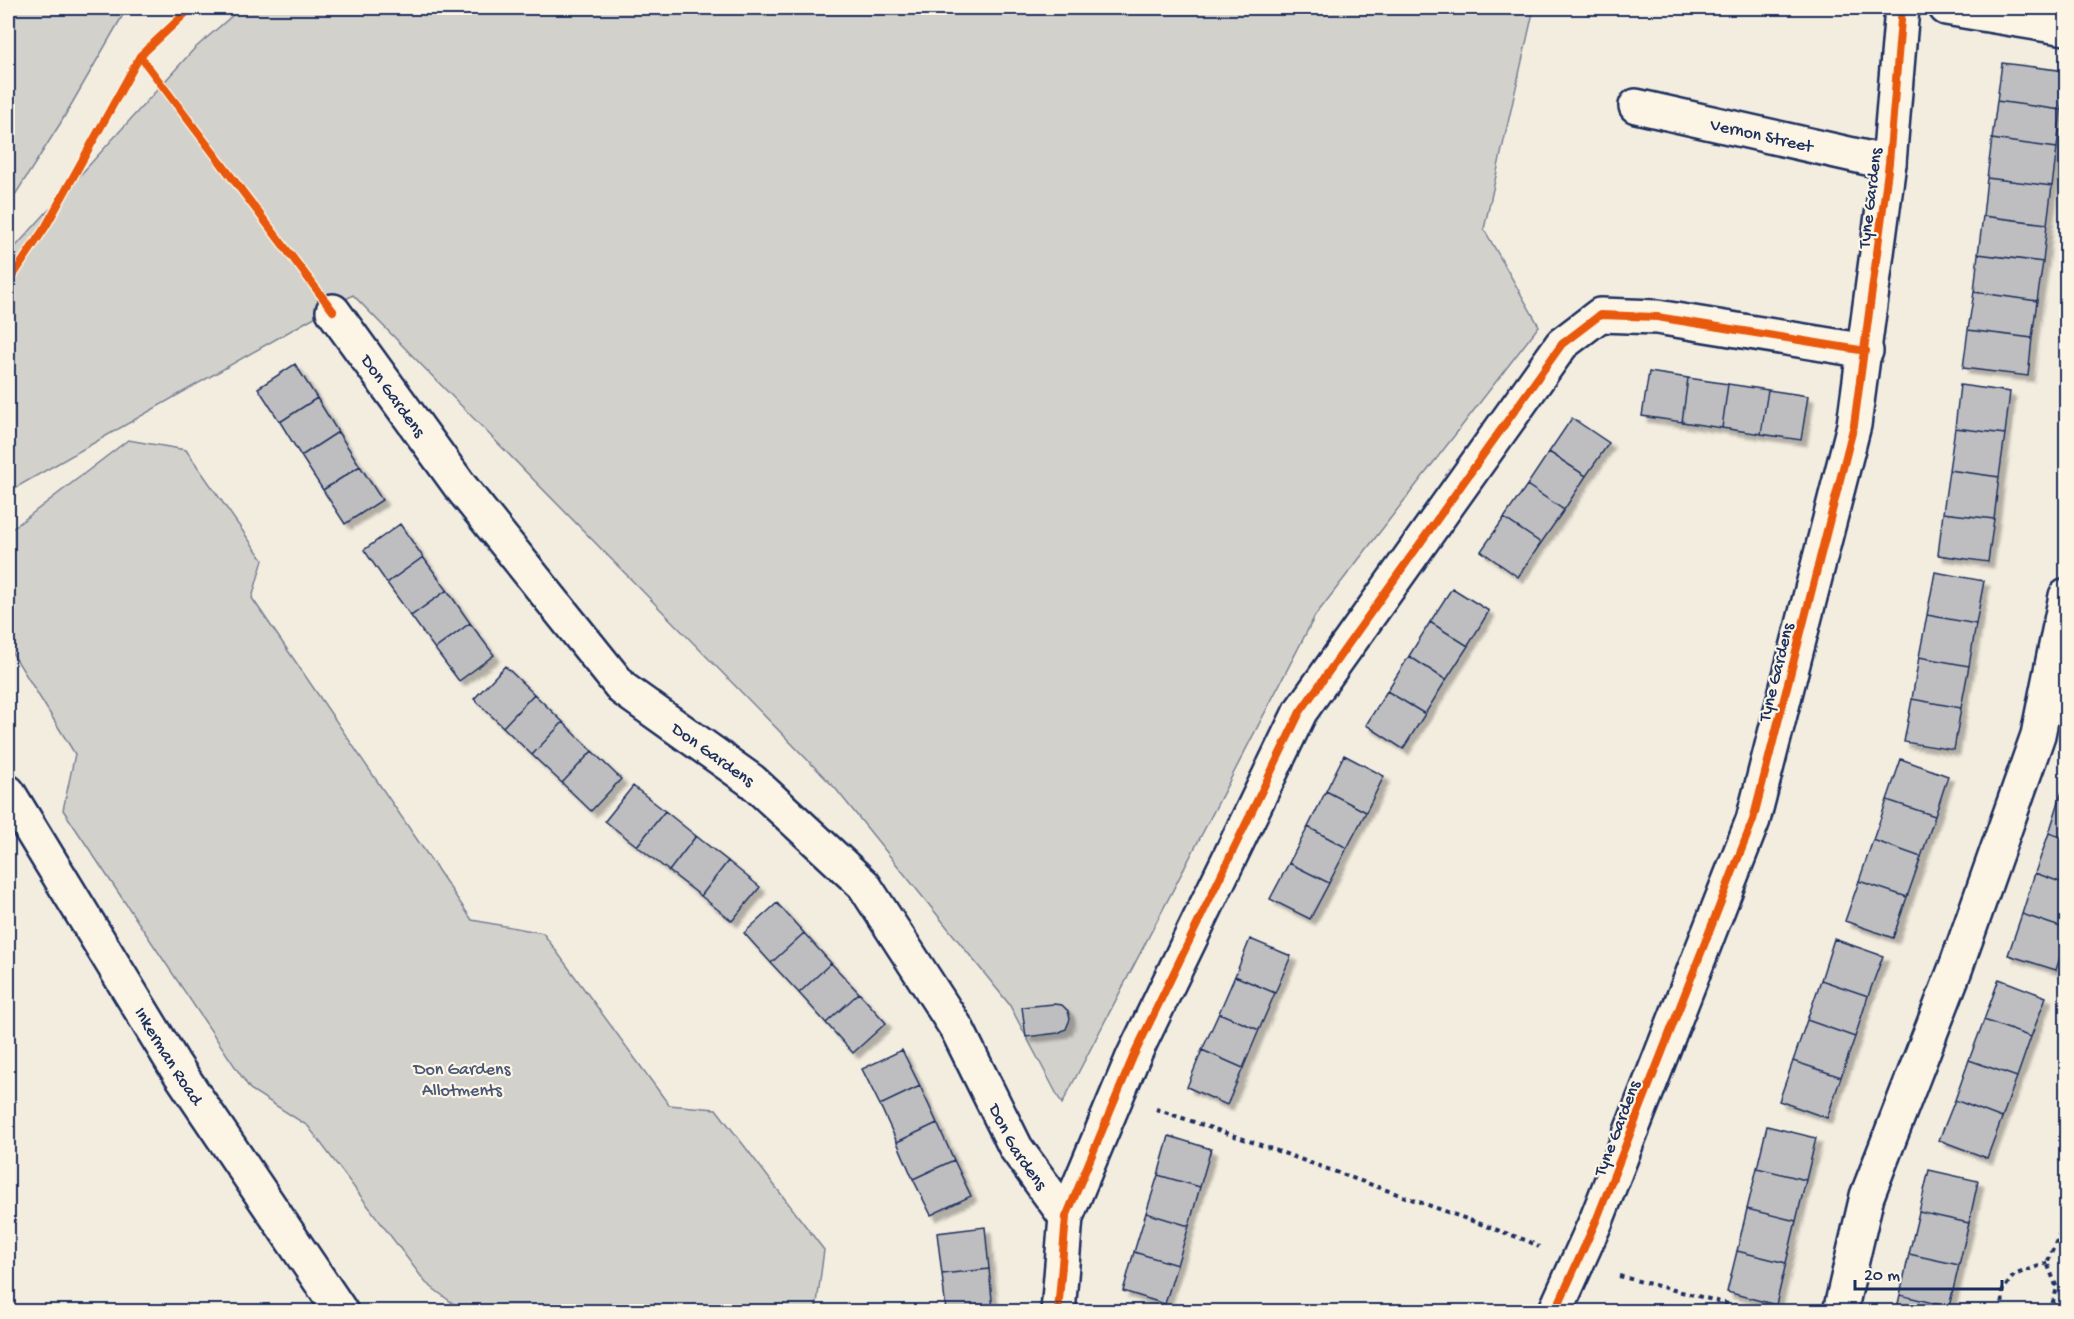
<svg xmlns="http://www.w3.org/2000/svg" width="2074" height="1319" viewBox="0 0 2074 1319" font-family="'Gochi Hand',sans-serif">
  <defs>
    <filter id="shadow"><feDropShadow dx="5.5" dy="5.5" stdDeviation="1.5" flood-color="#0004"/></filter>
  </defs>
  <rect width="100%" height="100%" fill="#f3ede0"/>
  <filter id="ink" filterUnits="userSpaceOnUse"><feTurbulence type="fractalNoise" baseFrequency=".0167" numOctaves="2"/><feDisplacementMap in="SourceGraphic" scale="12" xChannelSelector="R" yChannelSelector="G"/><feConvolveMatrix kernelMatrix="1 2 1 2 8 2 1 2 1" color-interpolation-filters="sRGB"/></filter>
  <g filter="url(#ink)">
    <path fill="#d3d1cc" stroke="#778095" stroke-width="1.5" d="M8 8H127L60 124 8 206Z
      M241 8H1534L1484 229 1539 326 1315 616 1062 1104 1009 1004 835 788 353 295 8 492V255L194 49Z
      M128 440 186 450 263 560 252 598 472 920 543 933 669 1105 716 1109 824 1250 816 1311H463L426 1283 308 1126 250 1089 63 810 75 754 8 646V532Z"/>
    <path fill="#bebec0" stroke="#1b2f5e" stroke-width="1.5" filter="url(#shadow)" d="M2002 63 2066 71 2061 110 1997 101Z
      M1997 101 2061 110 2057 148 1992 139Z
      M1992 139 2057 148 2052 186 1987 178Z
      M1987 178 2052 186 2047 224 1983 216Z
      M1983 216 2047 224 2043 262 1978 254Z
      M1978 254 2043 262 2037 301 1974 292Z
      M1974 292 2037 301 2032 338 1968 330Z
      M1968 330 2032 338 2028 376 1963 368Z
      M295 364 317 398 280 422 258 388Z
      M1649 372 1688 378 1682 422 1642 416Z
      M1688 378 1728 384 1722 428 1682 422Z
      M1728 384 1768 390 1761 434 1722 428Z
      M1960 385 2010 392 2005 434 1955 428Z
      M1768 390 1808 396 1801 440 1761 434Z
      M317 398 338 432 301 456 280 422Z
      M1572 418 1609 443 1586 476 1549 452Z
      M1955 428 2005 434 1999 477 1949 470Z
      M338 432 360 466 323 490 301 456Z
      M1549 452 1586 476 1564 510 1527 485Z
      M360 466 382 500 345 524 323 490Z
      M1949 470 1999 477 1994 519 1943 513Z
      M1527 485 1564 510 1541 543 1504 518Z
      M1943 513 1994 519 1988 562 1938 555Z
      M1504 518 1541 543 1518 577 1481 551Z
      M400 524 423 557 387 583 364 550Z
      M423 557 447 590 411 616 387 583Z
      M1935 572 1984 581 1976 624 1927 615Z
      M1452 588 1489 611 1468 646 1430 622Z
      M447 590 470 623 435 649 411 616Z
      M1927 615 1976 624 1969 666 1919 657Z
      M1430 622 1468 646 1446 680 1409 656Z
      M470 623 494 655 459 681 435 649Z
      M1409 656 1446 680 1425 714 1387 691Z
      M1919 657 1969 666 1961 708 1912 699Z
      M505 666 534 694 503 727 474 699Z
      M1387 691 1425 714 1403 749 1366 725Z
      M534 694 563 722 532 755 503 727Z
      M1912 699 1961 708 1954 750 1904 742Z
      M563 722 592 751 562 783 532 755Z
      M592 751 621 779 591 811 562 783Z
      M1344 755 1384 776 1366 812 1326 791Z
      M1901 759 1948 776 1935 816 1887 800Z
      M633 786 665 811 637 846 605 821Z
      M1326 791 1366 812 1347 848 1308 827Z
      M2062 792 2066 793V839L2049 833Z
      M1887 800 1935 816 1921 857 1873 840Z
      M665 811 696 836 669 871 637 846Z
      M1308 827 1347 848 1329 883 1289 863Z
      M2049 833 2066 839V884L2035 873Z
      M696 836 728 861 701 896 669 871Z
      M1873 840 1921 857 1907 897 1859 881Z
      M728 861 760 887 732 921 701 896Z
      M1289 863 1329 883 1310 919 1270 899Z
      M2035 873 2066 884V929L2022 914Z
      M1859 881 1907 897 1893 938 1845 921Z
      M777 903 804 933 771 963 744 933Z
      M2022 914 2066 929V938L2056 970 2008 955Z
      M804 933 831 963 799 993 771 963Z
      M1250 939 1291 956 1275 993 1235 976Z
      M1834 939 1883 956 1868 996 1821 980Z
      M831 963 859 993 826 1023 799 993Z
      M1235 976 1275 993 1259 1030 1219 1013Z
      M1999 979 2046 997 2031 1037 1984 1020Z
      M1821 980 1868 996 1855 1037 1807 1020Z
      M859 993 886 1023 853 1053 826 1023Z
      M1054 1004 1062 1005 1068 1011 1070 1019 1066 1029 1058 1033 1026 1037 1022 1007Z
      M1219 1013 1259 1030 1243 1068 1202 1050Z
      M1807 1020 1855 1037 1841 1077 1793 1061Z
      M1984 1020 2031 1037 2017 1077 1969 1060Z
      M902 1050 920 1086 880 1105 862 1069Z
      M1202 1050 1243 1068 1227 1105 1187 1087Z
      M1969 1060 2017 1077 2002 1118 1955 1100Z
      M1793 1061 1841 1077 1827 1118 1779 1101Z
      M920 1086 937 1123 897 1142 880 1105Z
      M1955 1100 2002 1118 1987 1158 1939 1140Z
      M937 1123 954 1160 913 1179 897 1142Z
      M1767 1126 1816 1138 1806 1180 1757 1168Z
      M1169 1136 1211 1149 1200 1187 1158 1175Z
      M954 1160 971 1196 931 1215 913 1179Z
      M1757 1168 1806 1180 1796 1221 1747 1209Z
      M1929 1170 1978 1181 1969 1223 1919 1212Z
      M1158 1175 1200 1187 1189 1226 1146 1213Z
      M1747 1209 1796 1221 1786 1263 1737 1251Z
      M1919 1212 1969 1223 1959 1265 1909 1254Z
      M1146 1213 1189 1226 1177 1265 1134 1252Z
      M985 1227 989 1269 942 1274 937 1233Z
      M1737 1251 1786 1263 1776 1305 1727 1292Z
      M1134 1252 1177 1265 1165 1304 1123 1291Z
      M1909 1254 1959 1265 1949 1307 1900 1295Z
      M989 1269 993 1310 946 1312 942 1274Z
      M1900 1295 1949 1307 1948 1312H1896Z"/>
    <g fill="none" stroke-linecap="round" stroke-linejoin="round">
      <defs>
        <g id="minor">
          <path d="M1946 8 2066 28"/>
          <path id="s1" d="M1636 106 1889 163"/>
          <path id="s2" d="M333 311 460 486 623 689 752 781 864 885 957 1029 1016 1148 1066 1217"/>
          <path id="s3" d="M8 792 175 1066 341 1312"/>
          <path d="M1058 1312 1066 1217 1133 1057 1300 712 1562 344 1600 315 1657 317 1866 351"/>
          <path d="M1555 1312 1596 1221 1753 820 1854 425 1889 163 1902 8"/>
          <path d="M1840 1312 1867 1196 1956 967 2038 735 2066 596"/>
        </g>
      </defs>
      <use href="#minor" stroke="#1b2f5e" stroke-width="38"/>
      <path stroke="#1b2f5e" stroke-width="4" stroke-dasharray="4.5 4.5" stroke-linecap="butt" d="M1156 1109 1258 1144 1528 1241 1539 1247
        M1619 1276 1760 1312
        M2002 1312 2003 1290 2014 1275 2047 1263
        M2050 1312 2057 1288 2047 1263 2066 1219"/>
      <use href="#minor" stroke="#fcf5e5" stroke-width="33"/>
      <defs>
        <path id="cycleway" d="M140 56 333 311
          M8 283 46 226 140 56 191 8
          M1058 1312 1066 1217 1133 1057 1300 712 1562 344 1600 315 1657 317 1866 351
          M1555 1312 1596 1221 1753 820 1854 425 1889 163 1902 8"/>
      </defs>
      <use href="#cycleway" stroke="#fcf5e5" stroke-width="11"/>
      <use href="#cycleway" stroke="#e8590c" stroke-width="8"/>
    </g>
  </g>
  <g text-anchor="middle" stroke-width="4.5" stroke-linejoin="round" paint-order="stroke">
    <g font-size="18" fill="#1b2f5e" stroke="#fcf5e5">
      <text dy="6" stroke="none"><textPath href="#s1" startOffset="129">Vernon Street</textPath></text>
      <text transform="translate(1869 198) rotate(-83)" y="6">Tyne Gardens</text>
      <text dy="6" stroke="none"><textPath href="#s2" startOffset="104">Don Gardens</textPath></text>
      <text transform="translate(1775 672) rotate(-76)" y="6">Tyne Gardens</text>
      <text dy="6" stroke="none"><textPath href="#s2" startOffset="588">Don Gardens</textPath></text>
      <text dy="6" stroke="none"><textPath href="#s3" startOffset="309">Inkerman Road</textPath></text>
      <text transform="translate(1616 1128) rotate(-69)" y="6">Tyne Gardens</text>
      <text dy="6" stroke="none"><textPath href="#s2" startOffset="1092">Don Gardens</textPath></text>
    </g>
    <g font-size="18" fill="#49587a" stroke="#fcf5e5">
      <text x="462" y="1074">Don Gardens<tspan x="462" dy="21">Allotments</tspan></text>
    </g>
  </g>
  <rect width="2074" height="1319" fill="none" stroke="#fcf5e5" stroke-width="30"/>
  <rect x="15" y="15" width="2044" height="1289" fill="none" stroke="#1b2f5e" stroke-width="2" filter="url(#ink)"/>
  <path d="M1855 1280v9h147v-9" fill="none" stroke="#1b2f5e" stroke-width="3"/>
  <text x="1864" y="1280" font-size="18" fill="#1b2f5e" stroke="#fcf5e5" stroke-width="4.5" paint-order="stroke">20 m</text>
</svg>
